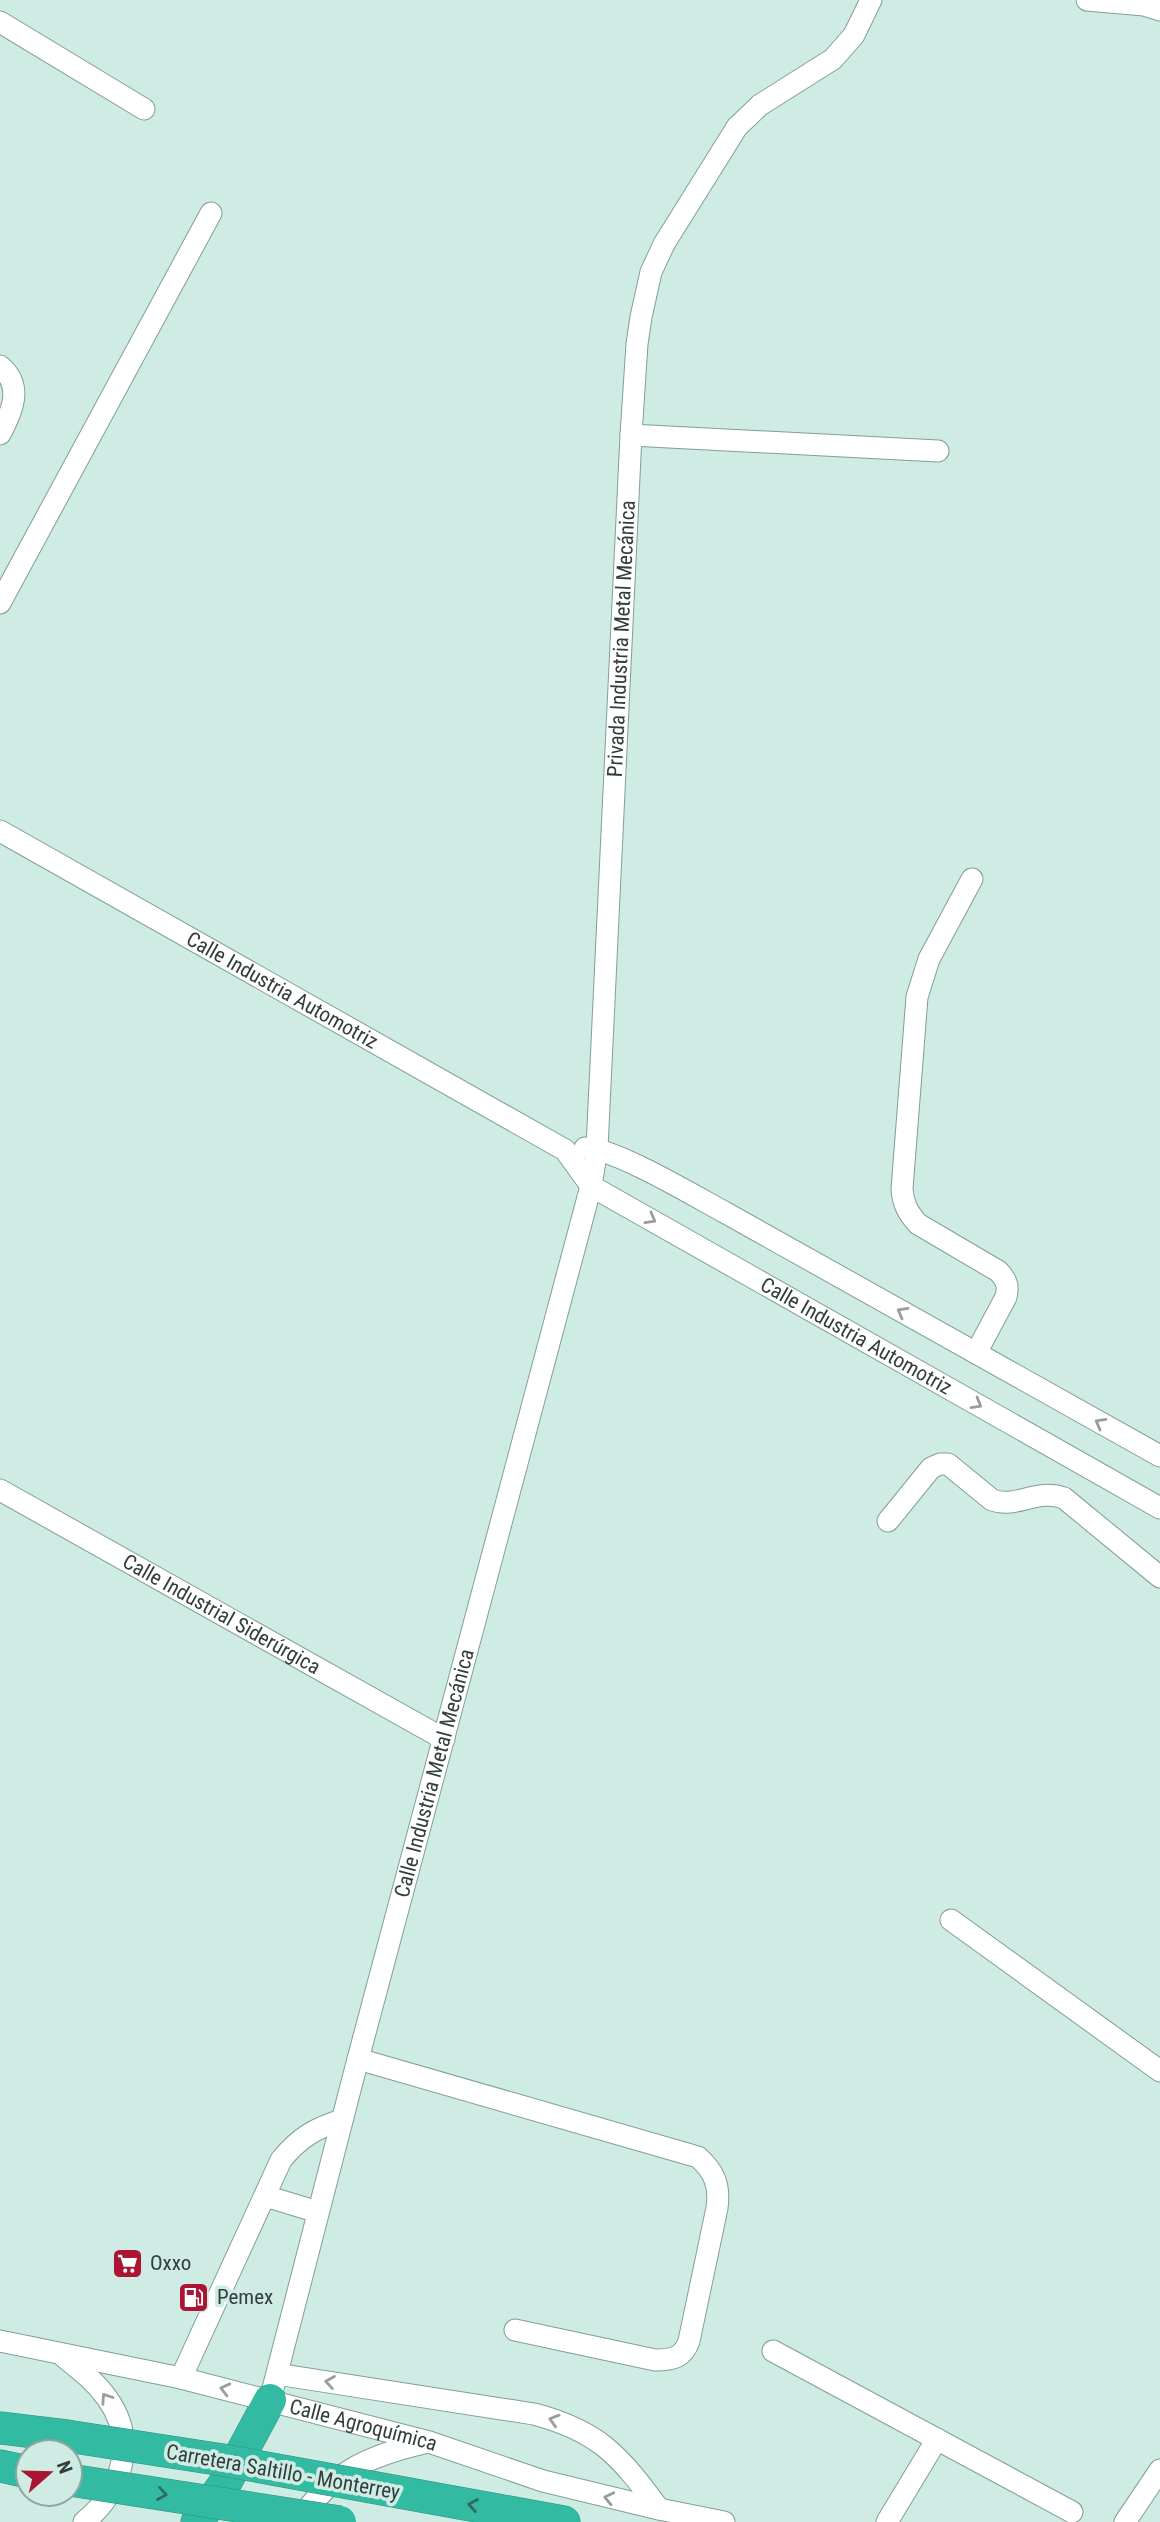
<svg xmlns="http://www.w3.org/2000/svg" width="1160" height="2522" viewBox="0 0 1160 2522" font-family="'Roboto Condensed',sans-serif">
  <rect width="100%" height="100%" fill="#ceece4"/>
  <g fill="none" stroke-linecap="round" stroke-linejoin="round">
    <defs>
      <g id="minor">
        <path d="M1087 0 1144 5 1160 10"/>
        <path d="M0 22 144 109"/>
        <path d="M0 366C24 386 12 412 0 434"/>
        <path d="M631 435 938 451"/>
        <path d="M0 603 211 213"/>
        <path id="s1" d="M0 831 565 1150 591 1186 1160 1508"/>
        <path d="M972 879 929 959 917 997 902 1189C903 1204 908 1213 918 1224L998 1271C1006 1279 1009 1285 1006 1297L976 1353"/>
        <path d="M585 1148C615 1148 696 1197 726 1213L1160 1456"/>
        <path id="s2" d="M0 1490 444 1739"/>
        <path d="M888 1521 931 1468 940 1464H948L992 1500C1017 1509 1036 1488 1064 1498L1160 1577"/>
        <path d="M951 1920 1160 2071"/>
        <path d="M358 2059 698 2157C715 2172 720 2186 717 2208L689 2341C683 2358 672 2360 655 2360L515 2330"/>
        <path d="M265 2196 318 2212"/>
        <path id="s3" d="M0 2341 181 2378 429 2442 543 2481 659 2509 724 2522"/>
        <path d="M773 2351 1072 2512"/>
        <path d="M64 2357C79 2369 95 2381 107 2398 138 2441 122 2491 84 2522"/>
        <path d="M277 2374 534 2414C599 2431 620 2456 659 2509"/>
        <path d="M181 2378 281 2160C299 2138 315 2128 342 2120"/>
        <path id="s4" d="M270 2400 358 2059 591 1186 597 1148 631 435 637 344 641 317 651 272 664 244 737 127 760 105 833 59 854 35 871 0"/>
        <path d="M298 2522C331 2473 367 2456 424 2443"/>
        <path d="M887 2522 937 2439"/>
        <path d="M1125 2522 1160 2470"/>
      </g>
      <path id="highway" d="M0 2428 67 2436
        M0 2466 28 2472
        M371 2487 564 2522
        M197 2522 227 2480 270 2400"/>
    </defs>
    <use href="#minor" stroke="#829e97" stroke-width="23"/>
    <use href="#highway" stroke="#328f7e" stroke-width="33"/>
    <use href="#minor" stroke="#fff" stroke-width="21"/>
    <use href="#highway" stroke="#32bba2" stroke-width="32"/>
    <defs>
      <path id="highway-bridge" d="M67 2436 223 2460 371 2487
        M70 2480 340 2522"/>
    </defs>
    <use href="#highway-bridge" stroke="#328f7e" stroke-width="33" stroke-linecap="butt"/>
    <use href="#highway-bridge" stroke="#32bba2" stroke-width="32"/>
  </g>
  <defs><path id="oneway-chevron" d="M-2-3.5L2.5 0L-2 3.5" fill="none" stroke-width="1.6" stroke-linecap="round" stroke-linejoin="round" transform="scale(1.75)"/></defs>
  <g stroke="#989e9d">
    <use href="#oneway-chevron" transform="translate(651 1219) rotate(29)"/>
    <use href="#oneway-chevron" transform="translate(902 1312) rotate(-151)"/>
    <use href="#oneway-chevron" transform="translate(977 1404) rotate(30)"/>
    <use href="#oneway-chevron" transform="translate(1100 1423) rotate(-151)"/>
    <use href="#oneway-chevron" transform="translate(330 2382) rotate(-171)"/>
    <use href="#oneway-chevron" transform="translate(225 2389) rotate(-166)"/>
    <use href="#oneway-chevron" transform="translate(106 2398) rotate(-124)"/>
    <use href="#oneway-chevron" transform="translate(554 2420) rotate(-163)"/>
    <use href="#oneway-chevron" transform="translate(609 2498) rotate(-167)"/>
  </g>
  <g stroke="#326a5f">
    <use href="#oneway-chevron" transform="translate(162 2494) rotate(9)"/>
    <use href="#oneway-chevron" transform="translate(473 2505) rotate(-170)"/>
  </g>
  <defs>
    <symbol id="supermarket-square" viewBox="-11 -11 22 22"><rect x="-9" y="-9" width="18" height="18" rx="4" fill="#ab1533" stroke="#ceece4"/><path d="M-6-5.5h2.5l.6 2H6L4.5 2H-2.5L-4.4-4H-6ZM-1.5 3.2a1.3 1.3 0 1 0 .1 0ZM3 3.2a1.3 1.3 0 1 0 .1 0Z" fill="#fff"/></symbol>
    <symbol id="fuel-square" viewBox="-11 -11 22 22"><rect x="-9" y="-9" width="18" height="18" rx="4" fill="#ab1533" stroke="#ceece4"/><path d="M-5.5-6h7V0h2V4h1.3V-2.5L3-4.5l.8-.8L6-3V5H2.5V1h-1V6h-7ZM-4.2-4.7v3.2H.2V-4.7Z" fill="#fff"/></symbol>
  </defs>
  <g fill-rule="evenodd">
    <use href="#supermarket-square" x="110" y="2246" width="35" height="35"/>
    <use href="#fuel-square" x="176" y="2280" width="35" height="35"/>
  </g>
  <g text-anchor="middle" stroke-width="7" stroke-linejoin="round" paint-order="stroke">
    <g font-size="21" fill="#323e3b" stroke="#ceece4">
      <text dy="7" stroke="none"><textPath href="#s4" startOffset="1804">Privada Industria Metal Mecánica</textPath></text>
      <text dy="7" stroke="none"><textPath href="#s1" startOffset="324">Calle Industria Automotriz</textPath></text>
      <text dy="7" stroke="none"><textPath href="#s1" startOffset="998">Calle Industria Automotriz</textPath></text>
      <text dy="7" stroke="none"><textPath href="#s2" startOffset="254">Calle Industrial Siderúrgica</textPath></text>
      <text dy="7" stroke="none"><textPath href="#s4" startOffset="648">Calle Industria Metal Mecánica</textPath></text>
      <text dy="7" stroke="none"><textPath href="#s3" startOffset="373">Calle Agroquímica</textPath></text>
      <text transform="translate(283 2472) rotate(10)" y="7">Carretera Saltillo - Monterrey</text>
    </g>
    <g font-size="21" fill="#323e3b" stroke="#ceece4" text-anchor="start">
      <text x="150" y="2270">Oxxo</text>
      <text x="217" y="2304">Pemex</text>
    </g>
  </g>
  <g transform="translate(49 2473) rotate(70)"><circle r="33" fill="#ceece4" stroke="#90a6a0" stroke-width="2"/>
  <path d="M0-5L12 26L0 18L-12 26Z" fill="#ab1533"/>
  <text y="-10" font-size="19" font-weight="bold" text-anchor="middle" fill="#323e3b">N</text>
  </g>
</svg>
